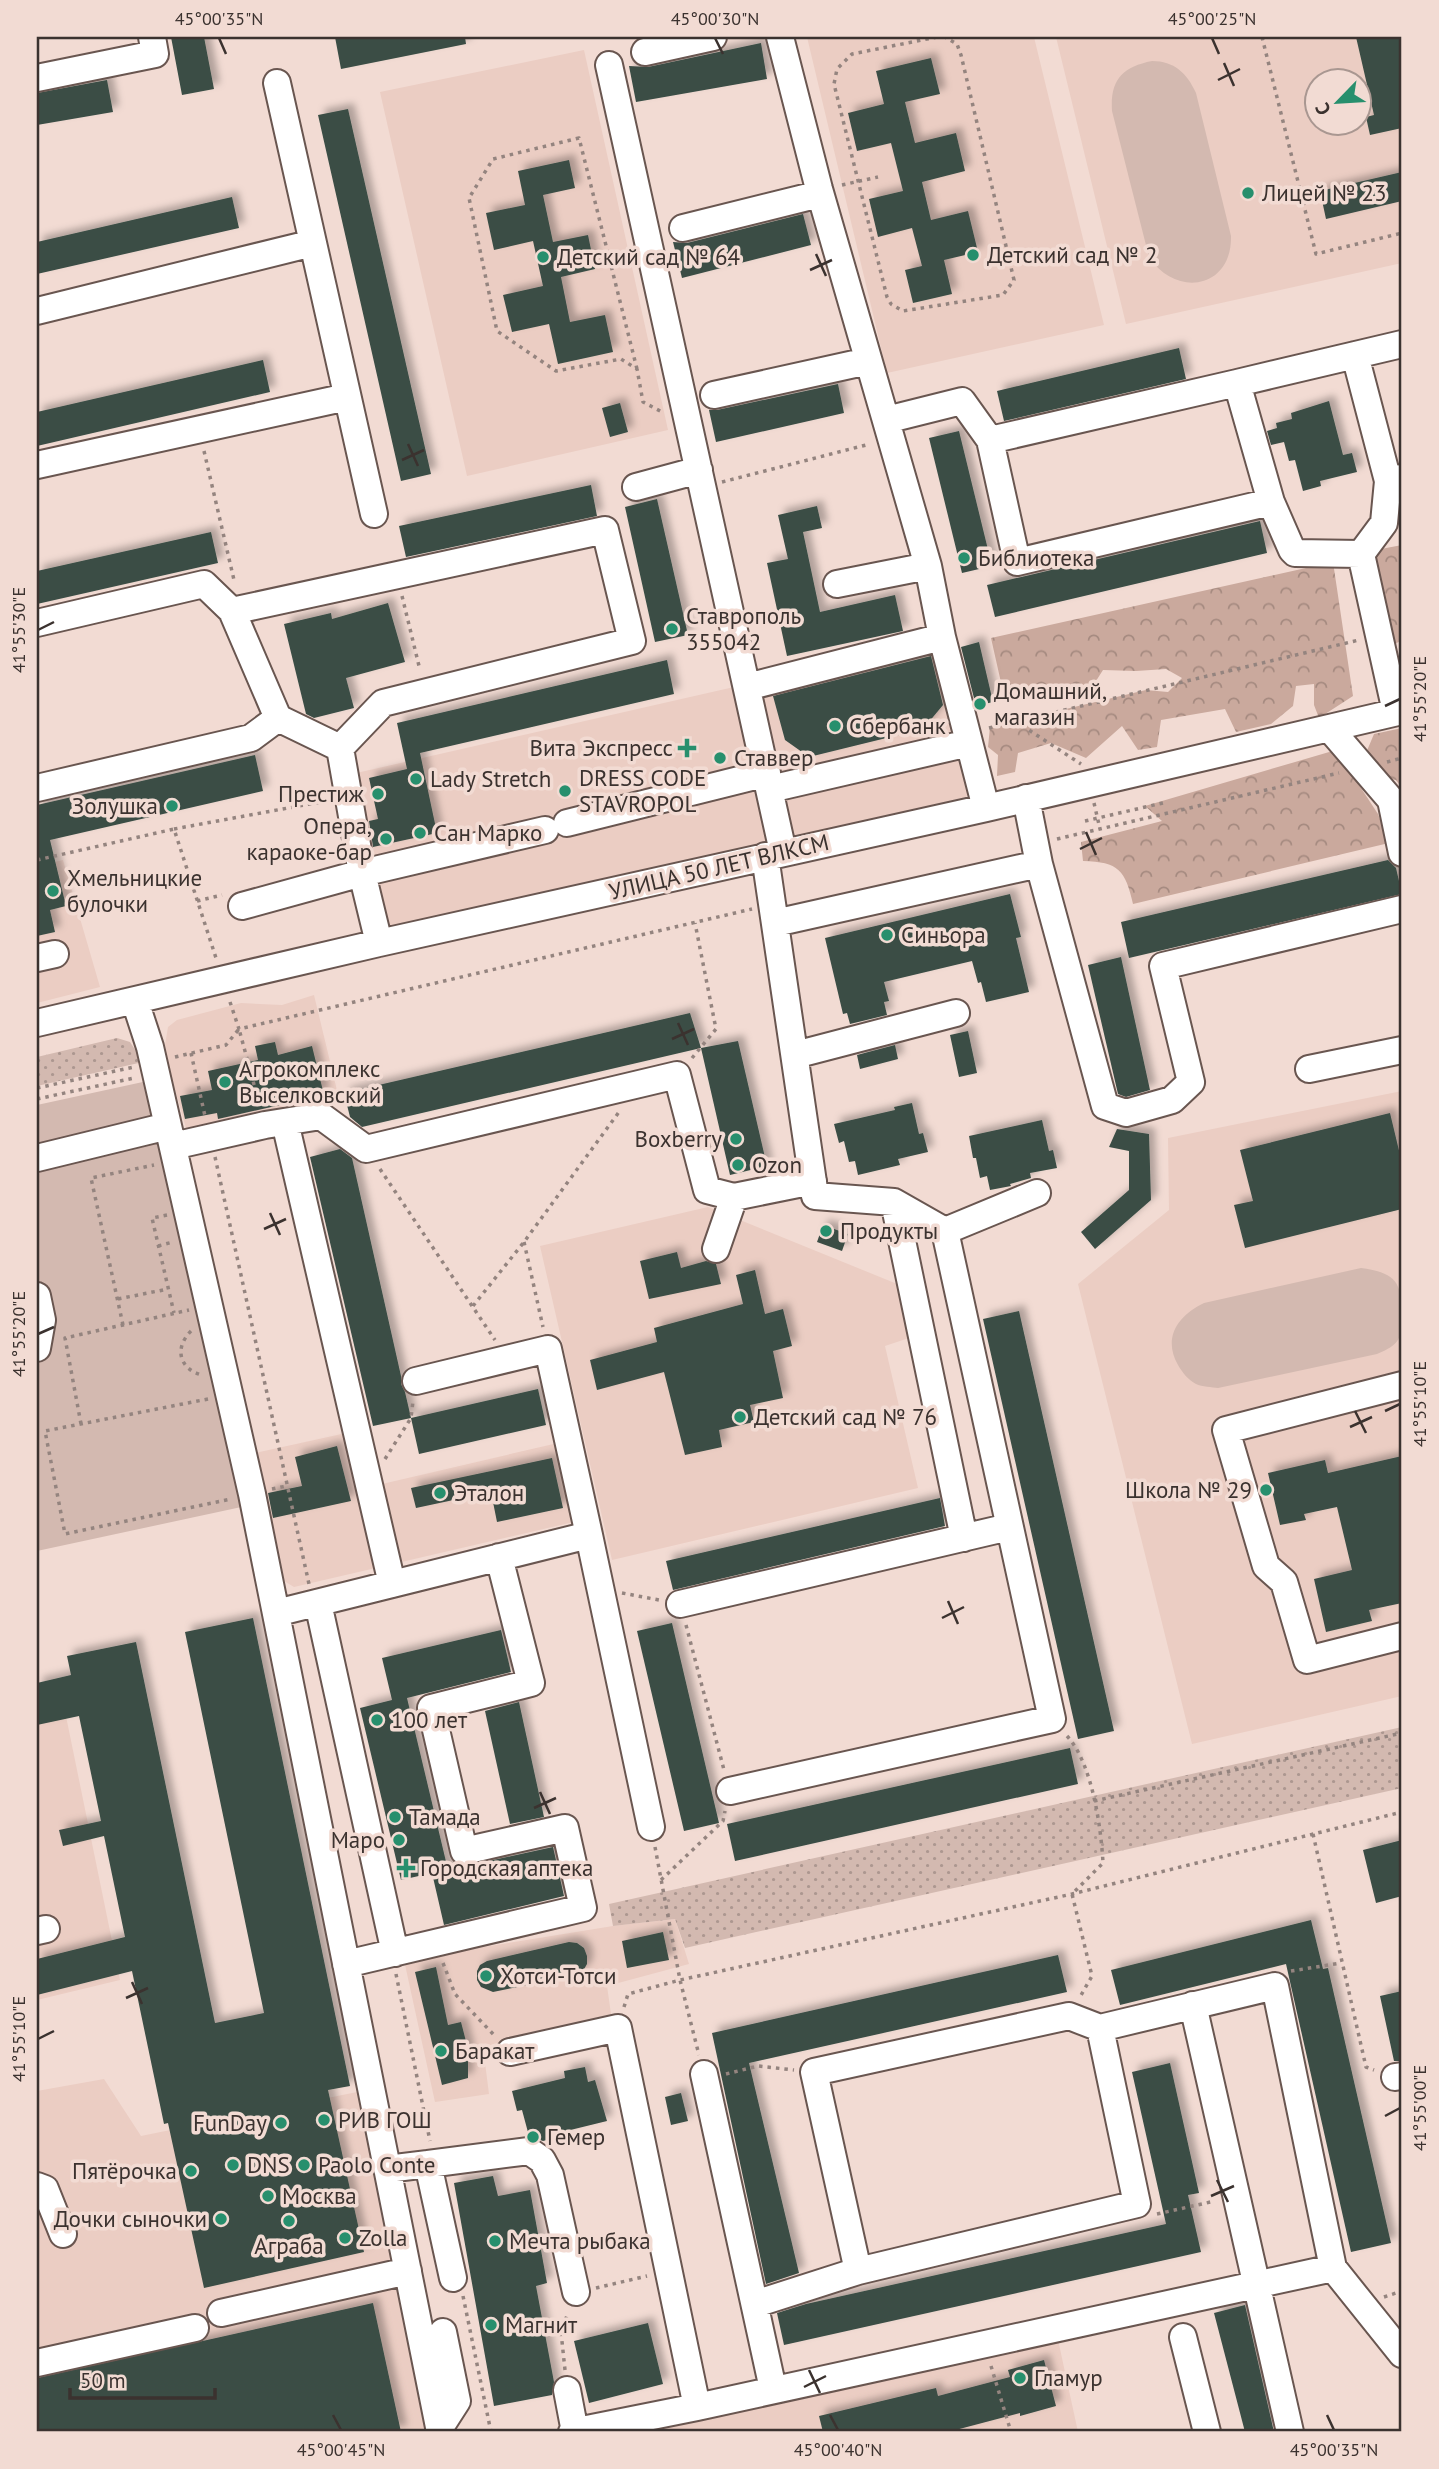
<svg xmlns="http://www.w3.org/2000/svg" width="1439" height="2469" viewBox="0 0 1439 2469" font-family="'PT Sans',sans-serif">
  <defs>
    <pattern id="grass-dots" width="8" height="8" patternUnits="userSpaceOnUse" patternTransform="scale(1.75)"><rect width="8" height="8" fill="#d3b9b0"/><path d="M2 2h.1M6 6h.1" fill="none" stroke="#ac9790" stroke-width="1.8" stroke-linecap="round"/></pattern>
    <pattern id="forest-crowns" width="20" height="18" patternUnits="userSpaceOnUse" patternTransform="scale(1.75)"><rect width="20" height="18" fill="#caa99d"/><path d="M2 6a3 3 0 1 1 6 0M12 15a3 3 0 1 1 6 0" fill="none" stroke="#a58a80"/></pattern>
    <filter id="shadow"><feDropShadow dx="6" dy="-6" stdDeviation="3.5" flood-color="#0004"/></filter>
  </defs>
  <rect width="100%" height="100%" fill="#f2dbd3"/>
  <path fill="#ebcdc3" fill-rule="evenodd" d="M807 37H1034L1104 325 887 373Z
    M1056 37H1402V263L1126 324ZM1316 80H1358V122H1316Z
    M584 50 668 430 467 476 380 92Z
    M938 645 974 786 966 797 396 931 384 926 352 774 734 687Z
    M63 860 100 987 37 1003V866Z
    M314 995 340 1103 188 1135 170 1072 165 1045 168 1027 177 1020 241 1003 282 1005Z
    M1402 1091V1696L1192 1744 1078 1284 1169 1210 1168 1138Z
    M708 1207 907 1288 918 1335 885 1346 918 1488 612 1560 540 1246Z
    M369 1428 382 1484 562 1442 578 1521 294 1587 284 1581 278 1565 255 1453Z
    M59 1682 120 1980 37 2000V1688Z
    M675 1919 689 1964 607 1986 611 2014 483 2047 489 2094 435 2102 404 1960 613 1926Z
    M104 2079 141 2136 362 2091 431 2432H37V2091Z
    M1057 2335 1078 2432H623Z"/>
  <path fill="url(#grass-dots)" d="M117 1038 130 1042 143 1062 37 1086V1057Z
    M1402 1727V1788L685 1948 675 1919 613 1926 609 1904Z"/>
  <path fill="url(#forest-crowns)" d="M1402 545V640L1395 644 1375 642 1366 567 1381 549Z
    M1333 562 1353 696 1319 718 1314 705V684L1296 686 1293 706 1271 724 1236 732 1225 709 1161 720 1157 747 1138 750 1122 726 1086 758 1051 743 1018 753 1015 772 997 776 998 755 988 747 990 727 1146 690 1168 692 1182 678 1166 669 1136 671 1103 670 1089 692 1041 702 1023 684 1012 693 1002 687 991 638Z
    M1402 728V788L1396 780 1383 778 1366 753 1374 734Z
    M1336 750 1378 814 1389 843 1133 904C1125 870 1119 862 1083 861L1081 842 1162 821 1145 806Z"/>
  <path fill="#d3b9b0" d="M1152 61C1174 61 1187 73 1196 93L1231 236C1232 289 1176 298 1149 257L1112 111C1110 80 1122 67 1152 61Z
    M152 1080 246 1506 37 1551V1105Z
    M1361 1268C1396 1273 1402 1282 1402 1316 1402 1339 1399 1345 1377 1354L1218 1388C1212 1387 1202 1387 1196 1384 1188 1380 1182 1372 1178 1365 1162 1337 1179 1315 1204 1303Z"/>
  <path fill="#3a4d45" filter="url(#shadow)" d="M171 37H204L214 89 182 95Z
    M335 37H465L466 44 341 69Z
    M1356 37H1402V128L1370 135 1366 117 1374 115Z
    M761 43 767 79 636 102 629 66 648 67Z
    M931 58 940 94 905 102 915 143 956 133 965 171 922 182 931 220 968 211 978 252 944 260 952 294 913 303 905 270 922 266 912 228 878 237 869 199 903 191 891 143 857 151 848 113 884 104 876 71Z
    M107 80 113 112 37 125V93Z
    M348 109 431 474 401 481 318 115Z
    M569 160 575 188 543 195 553 242 588 235 595 269 561 277 570 322 605 315 613 352 558 364 549 324 512 332 503 295 543 286 533 241 494 250 486 213 525 205 518 171Z
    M1402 172V201L1326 219 1320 191Z
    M232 197 239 228 37 274V242Z
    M803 214 811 245 682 278 673 242 687 243Z
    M1179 348 1186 379 1004 421 997 391Z
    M263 360 270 392 37 446V412Z
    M838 384 844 413 716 442 709 410H717Z
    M1329 401 1343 455 1352 453 1357 472 1320 481 1321 486 1303 491 1295 460 1289 461 1284 442 1271 445 1267 431 1277 428 1276 423 1292 419 1291 413Z
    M620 403 628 432 610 437 602 408Z
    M959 431 992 566 962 573 929 438Z
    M591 485 597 516 406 557 399 526Z
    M657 499 688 635 655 642 625 507Z
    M817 506 822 528 803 532 820 612 895 595 903 631 787 656 767 563 788 559 778 515Z
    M1260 521 1267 553 995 617 987 585Z
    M211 532 218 563 37 604V571Z
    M388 603 405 662 346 678 354 708 314 718 306 714 284 624 331 613 332 619Z
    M979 642 993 702 976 706 961 647Z
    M931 656 943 705 923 729 809 757 785 740 773 696Z
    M667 660 674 694 420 753 437 833 373 847 369 821 378 819 369 778 407 769 397 723Z
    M255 755 263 791 50 840 66 906 50 910 55 932 37 936V805Z
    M1388 860 1396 868 1402 894 1129 958 1121 922Z
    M1010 894 1021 937 1016 938 1029 992 986 1002 981 982 978 983 972 961 884 982 889 1001 884 1002 887 1015 850 1024 847 1013 843 1014 825 938Z
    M1121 957 1150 1090 1126 1097 1118 1094 1088 965Z
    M690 1013 701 1048 362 1127 350 1117 344 1093Z
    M968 1031 977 1073 959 1077 950 1035Z
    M738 1041 767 1166 730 1175 701 1048Z
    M275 1042 278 1055 312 1046 324 1095 218 1119 217 1113 185 1119 180 1096 212 1090 208 1071 258 1060 255 1046Z
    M895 1045 898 1059 860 1069 857 1055Z
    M912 1103 919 1134 923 1133 928 1152 898 1159 900 1165 858 1175 855 1161 849 1162 844 1141 839 1143 834 1124 895 1110 894 1107Z
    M1390 1113 1402 1163V1209L1245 1248 1234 1205 1253 1201 1240 1150Z
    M1042 1120 1049 1151 1053 1150 1057 1168 1030 1173 1031 1178 1010 1184 1011 1186 990 1190 987 1176 980 1178 976 1158H973L969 1136Z
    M1117 1129 1149 1134 1151 1200 1095 1249 1081 1232 1129 1190V1151L1109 1147Z
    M340 1149 352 1158 401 1376V1384L405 1392 411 1418 373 1426 310 1157Z
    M823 1225 848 1234 842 1251 817 1242Z
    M677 1252 681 1268 706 1261 716 1264 721 1284 649 1299 640 1261Z
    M755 1270 765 1314 783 1309 792 1346 773 1351 783 1398 750 1405 754 1422 719 1430 722 1447 685 1455 664 1372 597 1390 590 1360 657 1342 654 1328 743 1304 736 1275Z
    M1019 1311 1114 1731 1078 1739 983 1319Z
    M538 1389 546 1425 419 1454 411 1418Z
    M337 1446 351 1501 273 1518 268 1493 302 1486 295 1457Z
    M1402 1456V1603L1369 1610 1372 1621 1326 1632 1314 1579 1352 1570 1337 1507 1304 1514 1306 1520 1280 1525 1268 1473 1325 1460 1328 1473Z
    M552 1458 563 1508 497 1522 491 1492 416 1508 411 1488Z
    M940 1498 945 1526 673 1590 666 1561Z
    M253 1618 350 2086 328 2090 364 2252 204 2288 168 2123 164 2124 132 1971 37 1995V1959L125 1937 104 1836 63 1846 59 1830 101 1821 79 1716 37 1725V1683L71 1675 67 1656 136 1642 215 2023 264 2013 185 1632Z
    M672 1623 719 1823 684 1831 637 1631Z
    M501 1630 511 1672 407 1698 448 1870 553 1847 564 1896 444 1925 432 1873 401 1880 360 1708 392 1700 382 1658Z
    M519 1702 544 1817 510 1824 485 1711Z
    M1070 1748 1078 1784 735 1861 727 1824Z
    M1402 1840V1896L1376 1903 1363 1850Z
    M1311 1920 1323 1969 1328 1968 1391 2243 1351 2252 1286 1964 1120 2005 1111 1970Z
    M663 1932 669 1960 627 1968 622 1941Z
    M569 1942 577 1943 584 1948 587 1956V1964L583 1971 575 1975 493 1992 481 1987 477 1980V1971L480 1965 487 1961Z
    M1058 1955 1067 1992 749 2063 799 2273 766 2284 712 2033Z
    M436 1967 448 2025 461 2022 468 2049V2078L442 2085 415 1972Z
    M1402 1991V2061H1394L1380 1996Z
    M1170 2063 1199 2193 1188 2195 1201 2252 784 2345 777 2313 806 2304 1166 2224 1132 2072Z
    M585 2067 588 2082 595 2080 607 2121 550 2135 551 2139 543 2141 529 2136 522 2110 517 2111 512 2091 565 2078 564 2071Z
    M681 2093 688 2121 671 2125 665 2097Z
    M493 2176 498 2196 530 2190 547 2283 536 2286 554 2382 552 2395 494 2406 454 2183Z
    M373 2303 401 2432H37V2378Z
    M1245 2305 1274 2432H1245L1214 2313Z
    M648 2323 663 2384 589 2403 574 2341Z
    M1044 2360 1056 2406 1020 2416V2413L948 2432H823L819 2416 936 2388 938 2396 1010 2377 1008 2370Z"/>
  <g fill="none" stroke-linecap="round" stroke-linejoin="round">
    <defs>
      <path id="minor" d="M780 37 819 189 928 566 942 637 986 808
        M645 52 713 37
        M609 65 783 852
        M37 78 155 54 152 37
        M277 83 374 514
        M683 228 820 194
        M37 311 313 243
        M1355 355 1388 481
        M1237 383 1402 344
        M714 395 868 361
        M886 420 962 401 990 440 1017 562 1271 502
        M990 440 1237 383 1271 502 1292 550 1295 553 1361 554 1396 712
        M37 465 347 397
        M636 487 699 470
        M1361 554 1384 523 1388 481 1402 478
        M837 584 928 566
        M37 623 204 584 232 611 605 530 632 641 383 703 340 748
        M747 687 942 637
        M278 718 340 748 362 873 379 943
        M1330 729 1391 800 1402 853
        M37 788 251 738 278 718 232 611
        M770 789 969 743
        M1026 798 1039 864 1105 1106 1126 1113 1172 1100 1191 1082 1163 966 1402 909
        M567 823 767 773
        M242 906 362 873 545 830
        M775 923 1039 864
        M37 958 55 954
        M135 1001 150 1047 252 1494 440 2432
        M37 1023 379 943 986 808 1402 711
        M795 1055 956 1013
        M1309 1069 1402 1050
        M285 1122 392 1584
        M173 1146 265 1125 321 1116 366 1149 677 1075 707 1190 734 1197 813 1181
        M37 1158 168 1126
        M894 1202 964 1538
        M945 1231 1037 1193
        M716 1249 734 1197
        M37 1296 42 1320 37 1348
        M1402 1385 1226 1430 1266 1566 1284 1582 1307 1660 1402 1636
        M589 1535 651 1827
        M318 1603 395 1953
        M680 1604 1009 1527
        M276 1613 589 1535 548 1349 416 1381
        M730 1791 1052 1719 945 1231 894 1202 815 1196 765 856
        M37 1931 46 1929
        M346 1964 583 1908 565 1828 464 1851 431 1708 531 1683 499 1557
        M1193 2005 1290 2432
        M510 2052 618 2028 697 2407
        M704 2074 773 2389
        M1395 2077 1402 2076
        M428 2164 529 2151 542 2160 550 2175 576 2292
        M387 2169 428 2164 453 2278
        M37 2186 45 2189 63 2234
        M1333 2268 1402 2354
        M755 2304 858 2271
        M221 2313 408 2271
        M1183 2337 1207 2432
        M37 2363 195 2328
        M567 2390 575 2432
        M439 2429 457 2401 443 2332
        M572 2432 697 2407 1333 2268 1275 1986 1100 2028 1069 2016 814 2072 858 2271 1137 2204 1100 2028"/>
    </defs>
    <use href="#minor" stroke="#695650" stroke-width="30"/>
    <path stroke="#94847f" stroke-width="3.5" stroke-dasharray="3.5 5" stroke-linecap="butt" d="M937 37 852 54 837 69 834 84 887 297 891 304 903 311 1003 295 1014 280 961 55 957 44 945 37
      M1262 37 1316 254 1402 233
      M842 185 878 177
      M637 369 579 138 493 159 469 198 497 331 556 371 621 359 637 369 643 402 664 413
      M204 451 234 580
      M722 482 870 444
      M402 596 420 670
      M1015 721 1081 764
      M989 728 1359 640
      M1387 762 1402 758
      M1094 803 1100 829
      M1085 821 1167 802
      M174 829 326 801
      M1057 839 1339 773
      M37 860 174 829 216 958
      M197 901 222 895
      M230 1002 239 1029 752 909
      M191 1053 205 1116
      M175 1057 226 1045 239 1029 259 1103
      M692 1058 716 1029 695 923
      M37 1088 134 1067
      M37 1099 134 1078
      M215 1157 309 1584
      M380 1169 495 1340
      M167 1215 152 1218 174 1313
      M524 1242 543 1327
      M158 1246 173 1242
      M118 1299 168 1289
      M473 1306 524 1242 619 1112
      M123 1325 91 1178 154 1165
      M191 1331C174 1348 179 1369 202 1375
      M208 1399 45 1431 65 1534 231 1499
      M81 1424 65 1338 189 1310
      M385 1459 411 1418 413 1401
      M272 1489 287 1486
      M622 1593 659 1600
      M686 1625 724 1770
      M1067 1736C1092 1763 1101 1826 1103 1863L1072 1894 1092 1976 1080 1997
      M1094 1801 1402 1733
      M1313 1834 1366 2067 1374 2070
      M655 1847 680 1980 699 2055
      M661 1880 723 1821 725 1811
      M443 1963 455 1994 494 2035
      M1291 1971 1341 1963
      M396 1974 430 2141
      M624 2007 628 1994 680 1980 1072 1894 1402 1812
      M726 2074 758 2066 794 2070
      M1157 2214 1215 2201
      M596 2288 647 2276
      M463 2296 491 2432
      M1384 2297 1402 2291
      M991 2366 1011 2432
      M565 2370 561 2332 568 2313"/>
    <use href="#minor" stroke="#fff" stroke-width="26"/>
  </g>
  <path fill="none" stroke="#3b322f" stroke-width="2.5" d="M219 38 226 54M715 38 723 54M1212 38 1219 54M1224 63 1234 86M1218 80 1240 69M816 254 826 276M810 270 832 260M408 444 418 466M402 460 424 450M38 630 54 622M1385 706 1400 699M1086 832 1096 855M1080 849 1102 838M678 1023 688 1045M672 1039 694 1029M270 1213 280 1235M264 1229 286 1219M38 1334 54 1327M1355 1411 1366 1433M1385 1411 1400 1404M1350 1427 1372 1417M948 1601 958 1624M942 1618 964 1607M540 1792 550 1814M534 1808 556 1798M132 1982 142 2004M126 1998 148 1988M38 2039 54 2031M1385 2116 1400 2108M1217 2180 1228 2202M1211 2196 1234 2186M809 2370 820 2393M804 2387 826 2376M333 2415 341 2430M830 2415 838 2430M1327 2415 1334 2430"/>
  <g fill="#278f6d" stroke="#f2dbd3" stroke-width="2.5">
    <circle cx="1248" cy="193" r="7"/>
    <circle cx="973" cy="255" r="7"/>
    <circle cx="543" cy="257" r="7"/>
    <circle cx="964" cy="558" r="7"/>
    <circle cx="672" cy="629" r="7"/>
    <circle cx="980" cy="704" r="7"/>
    <circle cx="835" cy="726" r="7"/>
    <path d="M683.5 737.5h7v7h7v7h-7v7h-7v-7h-7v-7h7z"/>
    <circle cx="720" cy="758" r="7"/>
    <circle cx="416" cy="779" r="7"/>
    <circle cx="565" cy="791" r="7"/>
    <circle cx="378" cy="794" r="7"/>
    <circle cx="172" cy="806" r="7"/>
    <circle cx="420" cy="833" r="7"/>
    <circle cx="386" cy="839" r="7"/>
    <circle cx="53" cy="891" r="7"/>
    <circle cx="887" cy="935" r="7"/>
    <circle cx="225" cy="1082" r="7"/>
    <circle cx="736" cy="1139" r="7"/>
    <circle cx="738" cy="1165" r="7"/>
    <circle cx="826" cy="1231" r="7"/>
    <circle cx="740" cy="1417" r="7"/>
    <circle cx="1266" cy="1490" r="7"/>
    <circle cx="440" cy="1493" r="7"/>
    <circle cx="377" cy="1720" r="7"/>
    <circle cx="395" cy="1817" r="7"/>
    <circle cx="399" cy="1840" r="7"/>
    <path d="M402.5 1857.5h7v7h7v7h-7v7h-7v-7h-7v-7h7z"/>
    <circle cx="486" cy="1976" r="7"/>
    <circle cx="441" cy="2051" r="7"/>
    <circle cx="324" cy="2120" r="7"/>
    <circle cx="281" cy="2123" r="7"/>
    <circle cx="533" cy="2137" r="7"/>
    <circle cx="233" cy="2165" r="7"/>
    <circle cx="304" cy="2165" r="7"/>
    <circle cx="191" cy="2171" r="7"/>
    <circle cx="268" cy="2196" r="7"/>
    <circle cx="221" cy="2219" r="7"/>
    <circle cx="289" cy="2221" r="7"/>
    <circle cx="345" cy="2238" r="7"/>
    <circle cx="495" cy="2241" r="7"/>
    <circle cx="491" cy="2325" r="7"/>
    <circle cx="1020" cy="2378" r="7"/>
  </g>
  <g text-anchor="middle" stroke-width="7" stroke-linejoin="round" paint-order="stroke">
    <g font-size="23" fill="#3b322f" stroke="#f2dbd3" text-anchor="start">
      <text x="1262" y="201">Лицей № 23</text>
      <text x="987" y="263">Детский сад № 2</text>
      <text x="557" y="265">Детский сад № 64</text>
      <text x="978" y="566">Библиотека</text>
      <text x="686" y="624">Ставрополь<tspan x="686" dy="26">355042</tspan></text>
      <text x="994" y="699">Домашний,<tspan x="994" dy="26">магазин</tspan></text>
      <text x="849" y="734">Сбербанк</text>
      <text x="673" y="756" text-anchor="end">Вита Экспресс</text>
      <text x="734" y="766">Ставвер</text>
      <text x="579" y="786">DRESS CODE<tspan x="579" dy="26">STAVROPOL</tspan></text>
      <text x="430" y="787">Lady Stretch</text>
      <text x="364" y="802" text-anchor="end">Престиж</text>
      <text x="158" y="814" text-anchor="end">Золушка</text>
      <text x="372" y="834" text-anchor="end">Опера,<tspan x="372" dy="26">караоке-бар</tspan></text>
      <text x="434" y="841">Сан Марко</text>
      <text x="67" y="886">Хмельницкие<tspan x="67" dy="26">булочки</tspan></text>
      <text x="901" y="943">Синьора</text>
      <text x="239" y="1077">Агрокомплекс<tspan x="239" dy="26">Выселковский</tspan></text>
      <text x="722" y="1147" text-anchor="end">Boxberry</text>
      <text x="752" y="1173">Ozon</text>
      <text x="840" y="1239">Продукты</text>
      <text x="754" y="1425">Детский сад № 76</text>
      <text x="1252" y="1498" text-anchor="end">Школа № 29</text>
      <text x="454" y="1501">Эталон</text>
      <text x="391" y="1728">100 лет</text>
      <text x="409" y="1825">Тамада</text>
      <text x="385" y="1848" text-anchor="end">Маро</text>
      <text x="420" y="1876">Городская аптека</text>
      <text x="500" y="1984">Хотси-Тотси</text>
      <text x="455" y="2059">Баракат</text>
      <text x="338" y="2128">РИВ ГОШ</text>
      <text x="267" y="2131" text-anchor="end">FunDay</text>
      <text x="547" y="2145">Гемер</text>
      <text x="247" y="2173">DNS</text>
      <text x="318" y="2173">Paolo Conte</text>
      <text x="177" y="2179" text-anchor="end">Пятёрочка</text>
      <text x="282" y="2204">Москва</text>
      <text x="207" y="2227" text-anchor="end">Дочки сыночки</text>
      <text x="359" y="2246">Zolla</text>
      <text x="509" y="2249">Мечта рыбака</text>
      <text x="289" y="2254" text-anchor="middle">Аграба</text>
      <text x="505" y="2333">Магнит</text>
      <text x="1034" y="2386">Гламур</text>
    </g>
    <g font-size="23" fill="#3b322f" stroke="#f2dbd3">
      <text transform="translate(719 867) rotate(-13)" y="8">УЛИЦА 50 ЛЕТ ВЛКСМ</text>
    </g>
  </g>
  <rect width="1439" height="2469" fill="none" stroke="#f2dbd3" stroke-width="77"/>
  <g transform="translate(1338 102) rotate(245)"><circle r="33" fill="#f2dbd3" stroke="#a99791" stroke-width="2"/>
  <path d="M0-5L12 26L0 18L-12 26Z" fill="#278f6d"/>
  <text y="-10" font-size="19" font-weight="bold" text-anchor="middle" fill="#3b322f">С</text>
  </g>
  <path d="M70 2388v10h145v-10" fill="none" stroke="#3b322f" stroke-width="3.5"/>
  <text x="80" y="2388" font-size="21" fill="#3b322f" stroke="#f2dbd3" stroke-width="5" paint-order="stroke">50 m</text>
  <rect x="38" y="38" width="1362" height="2392" fill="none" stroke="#3b322f" stroke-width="2.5"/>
  <g font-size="18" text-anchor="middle" fill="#3b322f">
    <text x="219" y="25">45°00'35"N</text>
    <text x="715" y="25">45°00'30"N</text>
    <text x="1212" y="25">45°00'25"N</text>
    <text transform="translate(19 630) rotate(-90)" y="6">41°55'30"E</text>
    <text transform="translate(1420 699) rotate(-90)" y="6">41°55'20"E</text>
    <text transform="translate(19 1334) rotate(-90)" y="6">41°55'20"E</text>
    <text transform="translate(1420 1404) rotate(-90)" y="6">41°55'10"E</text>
    <text transform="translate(19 2039) rotate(-90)" y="6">41°55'10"E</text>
    <text transform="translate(1420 2108) rotate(-90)" y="6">41°55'00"E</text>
    <text x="341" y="2456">45°00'45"N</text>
    <text x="838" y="2456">45°00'40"N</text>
    <text x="1334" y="2456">45°00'35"N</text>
  </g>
</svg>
